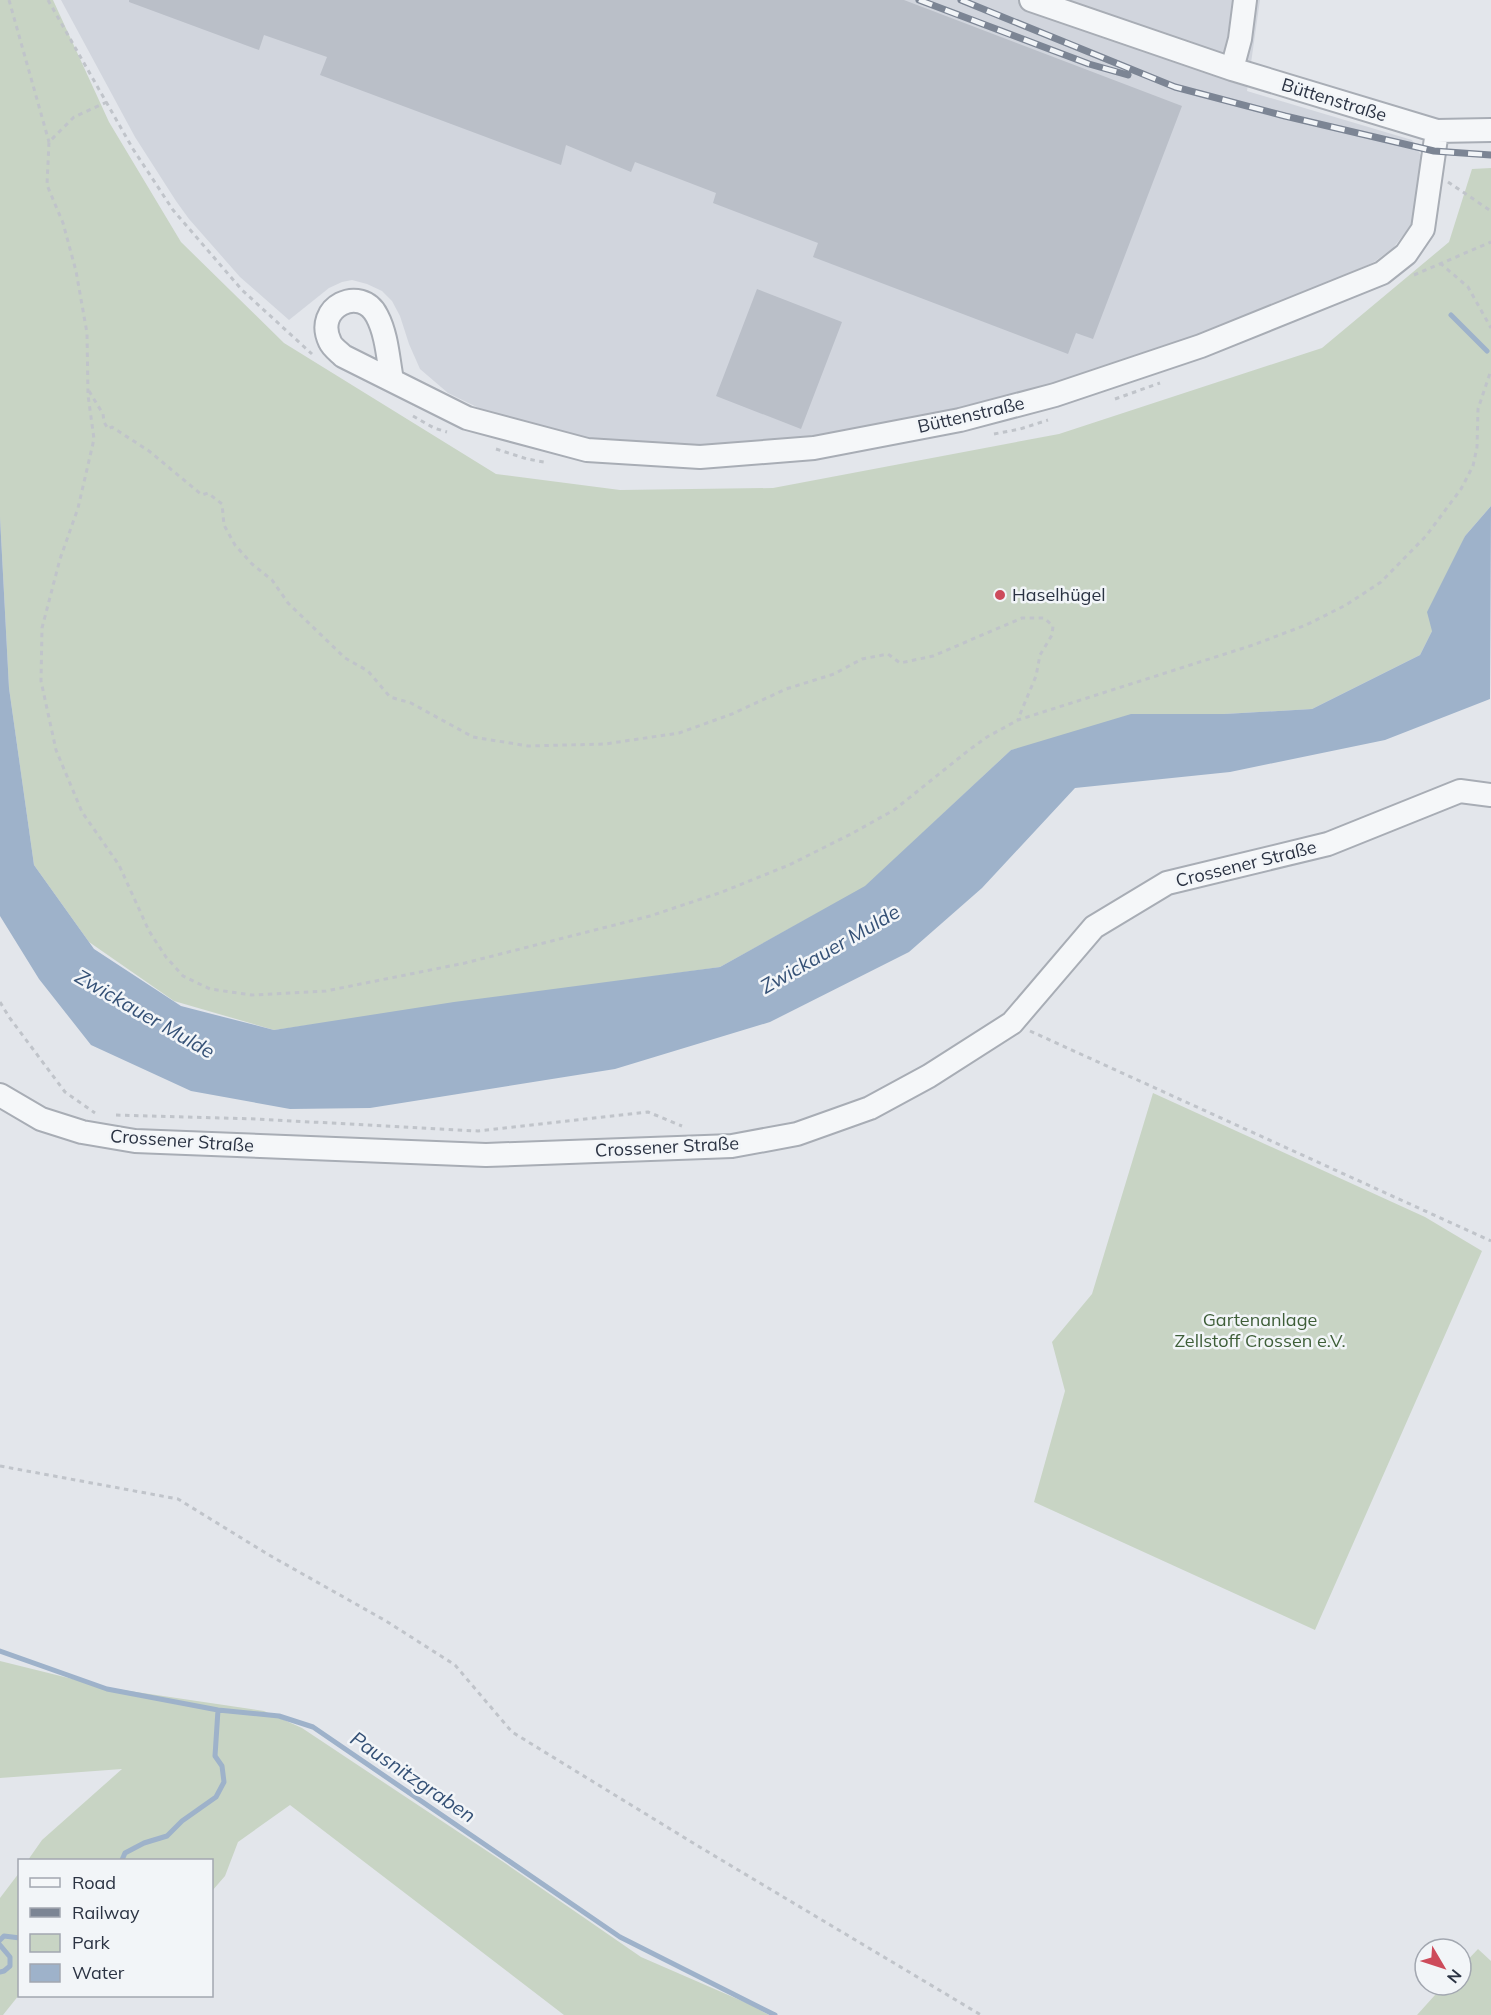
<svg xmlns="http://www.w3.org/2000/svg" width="1491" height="2015" viewBox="0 0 1491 2015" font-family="Mulish,sans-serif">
  <rect width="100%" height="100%" fill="#e3e6eb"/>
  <path fill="#d1d5dd" d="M61 0H1260L1247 91 1412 140 1422 157 1420 201 1413 223 1393 248 1374 262 1215 334 1149 361 907 424 806 440 665 447 581 437 489 413 448 393 420 369 409 344 400 316 392 301 382 291 367 284 352 280 342 282 329 288 289 320 240 277 189 219 176 201 135 137Z"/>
  <path fill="#c8d4c4" d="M0 0H53L109 122 181 242 284 343 496 474 620 490 773 488 1059 434 1322 348 1449 242 1472 169 1491 168V506L1465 536 1432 631 1420 655 1312 709 1224 714 1011 750 865 887 720 967 274 1030 174 1001 89 942 34 865 9 688 0 517Z
    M1153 1093 1425 1217 1482 1251 1315 1630 1034 1502 1065 1391 1052 1342 1092 1294Z
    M0 1661 109 1688 264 1711 302 1728 499 1859 641 1957 749 2004 769 2015H564L290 1805 238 1842 225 1876 212 1891V1860H28L42 1840 122 1769 0 1778Z
    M19 1873V1995L3 2015H0V1898Z
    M1478 1949 1491 1961V2015H1417L1444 1985H1461V1967Z"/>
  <path fill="#9eb2ca" d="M1491 506 1490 699 1385 740 1230 772 1075 788 982 888 909 952 770 1022 615 1069 370 1108 290 1109 191 1091 91 1045 39 979 0 916V517L9 688 34 865 94 949 181 1006 274 1030 454 1002 720 967 865 886 1011 750 1131 714H1224L1312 709 1420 655 1432 631 1427 612 1465 536Z"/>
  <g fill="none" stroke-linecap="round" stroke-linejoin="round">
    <path stroke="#9eb2ca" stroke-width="5" d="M1451 315 1487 351
      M0 1651 107 1689 218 1710 279 1716 313 1727 620 1937 775 2015
      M122 1860 125 1853 144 1843 167 1836 182 1821 216 1797 224 1782 222 1766 215 1756 218 1710
      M0 1940 4 1936 20 1938
      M0 1945 10 1957V1966L4 1971 0 1972"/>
  </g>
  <path fill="#babfc8" d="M129 0H904L1182 106 1093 339 1076 333 1068 354 813 257 818 243 713 203 716 193 635 162 631 172 566 145 561 165 320 75 327 57 264 35 259 50 129 2Z
    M757 289 842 322 801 429 716 396Z"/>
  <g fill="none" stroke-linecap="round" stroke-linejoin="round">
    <defs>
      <path id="minor" d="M1031 0 1232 69 1437 131 1491 130
        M1232 69 1240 39 1245 0
        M392 380C388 359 387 335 377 316 361 284 313 307 330 342 332 347 339 352 343 356L467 418 587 450 700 457 814 448 960 420 1055 395 1201 346 1382 273 1406 254 1423 229 1437 131
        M0 1095 41 1119 82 1132 135 1141 486 1155 732 1146 797 1134 870 1108 929 1076 1012 1023 1094 927 1167 883 1328 844 1460 791 1491 795"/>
    </defs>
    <use href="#minor" stroke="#a8adb5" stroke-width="26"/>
    <path stroke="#c0c4ca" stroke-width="3" stroke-dasharray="4.5 4.5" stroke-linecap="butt" d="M9 0 49 142
      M48 0 133 149 173 210 242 290 312 354
      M107 102 74 117 49 142 47 185 63 223 76 271 87 333 88 395 94 439 78 508 60 559 42 628 41 681 56 750 82 812 119 865 149 931 166 957 183 976 210 989 252 995 326 991 465 963 650 916 722 892 789 865 851 834 894 810 969 750 987 737 1018 720 1253 645 1306 625 1346 605 1381 582 1426 536 1461 489 1473 466 1477 447 1478 409 1491 370
      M1448 182 1491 211
      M1440 263 1468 287 1491 328
      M1414 275 1491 242
      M89 391 103 414 104 422 108 429 112 427 149 451 202 495 208 493 222 504 224 525 235 545 252 564 272 580 288 603 345 658 368 671 390 697 411 703 473 737 528 746 605 744 679 733 732 714 786 689 834 674 862 659 888 654 900 663 933 656 1022 618H1044L1053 626 1052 635 1040 655 1036 676 1018 719
      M1115 399 1160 383
      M413 416 434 428 447 432
      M994 434 1020 429 1048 420
      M496 449 527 459 544 462
      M0 1002 9 1017 65 1092 95 1113
      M1030 1031 1491 1241
      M116 1115 256 1119 478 1131 648 1112 682 1126
      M0 1466 178 1499 269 1555 386 1621 455 1665 512 1732 698 1846 981 2015"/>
    <use href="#minor" stroke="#f5f7f9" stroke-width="22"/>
    <defs>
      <path id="rail" d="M919 0 1089 64 1128 75
        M961 0 1175 87 1285 116 1434 151 1491 155"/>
    </defs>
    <use href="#rail" stroke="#7c8594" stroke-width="7"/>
    <use href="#rail" stroke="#f2f5f8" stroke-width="4.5" stroke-dasharray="14" stroke-linecap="butt"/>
  </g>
  <circle fill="#cd4b5b" stroke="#f2f5f8" stroke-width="2" cx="1000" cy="595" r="6"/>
  <g text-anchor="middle" stroke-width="5" stroke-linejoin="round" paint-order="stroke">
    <g font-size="18" fill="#2b3343" stroke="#f2f5f8">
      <text transform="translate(1334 100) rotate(17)" y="6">Büttenstraße</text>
      <text transform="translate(971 415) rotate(-13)" y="6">Büttenstraße</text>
      <text transform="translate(1246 864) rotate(-14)" y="6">Crossener Straße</text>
      <text transform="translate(182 1141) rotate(4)" y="6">Crossener Straße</text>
      <text transform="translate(667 1147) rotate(-3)" y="6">Crossener Straße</text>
    </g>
    <g font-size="18" fill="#2b3343" stroke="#f2f5f8" text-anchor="start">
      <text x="1012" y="601">Haselhügel</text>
    </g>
    <g font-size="18" fill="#3e5e38" stroke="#f2f5f8">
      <text x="1260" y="1326">Gartenanlage<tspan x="1260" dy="21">Zellstoff Crossen e.V.</tspan></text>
    </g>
    <g font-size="20" font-style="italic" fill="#355176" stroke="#f2f5f8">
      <text transform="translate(830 949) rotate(-30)" y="7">Zwickauer Mulde</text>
      <text transform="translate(145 1014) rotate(30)" y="7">Zwickauer Mulde</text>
      <text transform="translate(413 1777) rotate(34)" y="7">Pausnitzgraben</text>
    </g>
  </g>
  <rect x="18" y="1859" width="195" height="138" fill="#f2f5f8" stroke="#a2a7b0" stroke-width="1.5"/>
  <rect x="30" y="1878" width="30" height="9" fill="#f5f7f9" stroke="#a2a7b0" stroke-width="1.5"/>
  <text x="72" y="1889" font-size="18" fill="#2b3343">Road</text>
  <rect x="30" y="1908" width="30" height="9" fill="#7c8594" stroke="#a2a7b0" stroke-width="1.5"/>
  <text x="72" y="1919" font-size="18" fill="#2b3343">Railway</text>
  <rect x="30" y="1934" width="30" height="18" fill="#c8d4c4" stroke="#a2a7b0" stroke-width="1.5"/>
  <text x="72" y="1949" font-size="18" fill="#2b3343">Park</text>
  <rect x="30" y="1964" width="30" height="18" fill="#9eb2ca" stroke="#a2a7b0" stroke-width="1.5"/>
  <text x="72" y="1979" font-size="18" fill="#2b3343">Water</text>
  <g transform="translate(1443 1967) rotate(129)"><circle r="28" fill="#f2f5f8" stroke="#a2a7b0" stroke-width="1.5"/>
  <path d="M0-4.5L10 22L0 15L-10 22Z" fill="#cd4b5b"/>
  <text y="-9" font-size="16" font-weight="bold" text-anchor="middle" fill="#2b3343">N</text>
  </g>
</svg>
